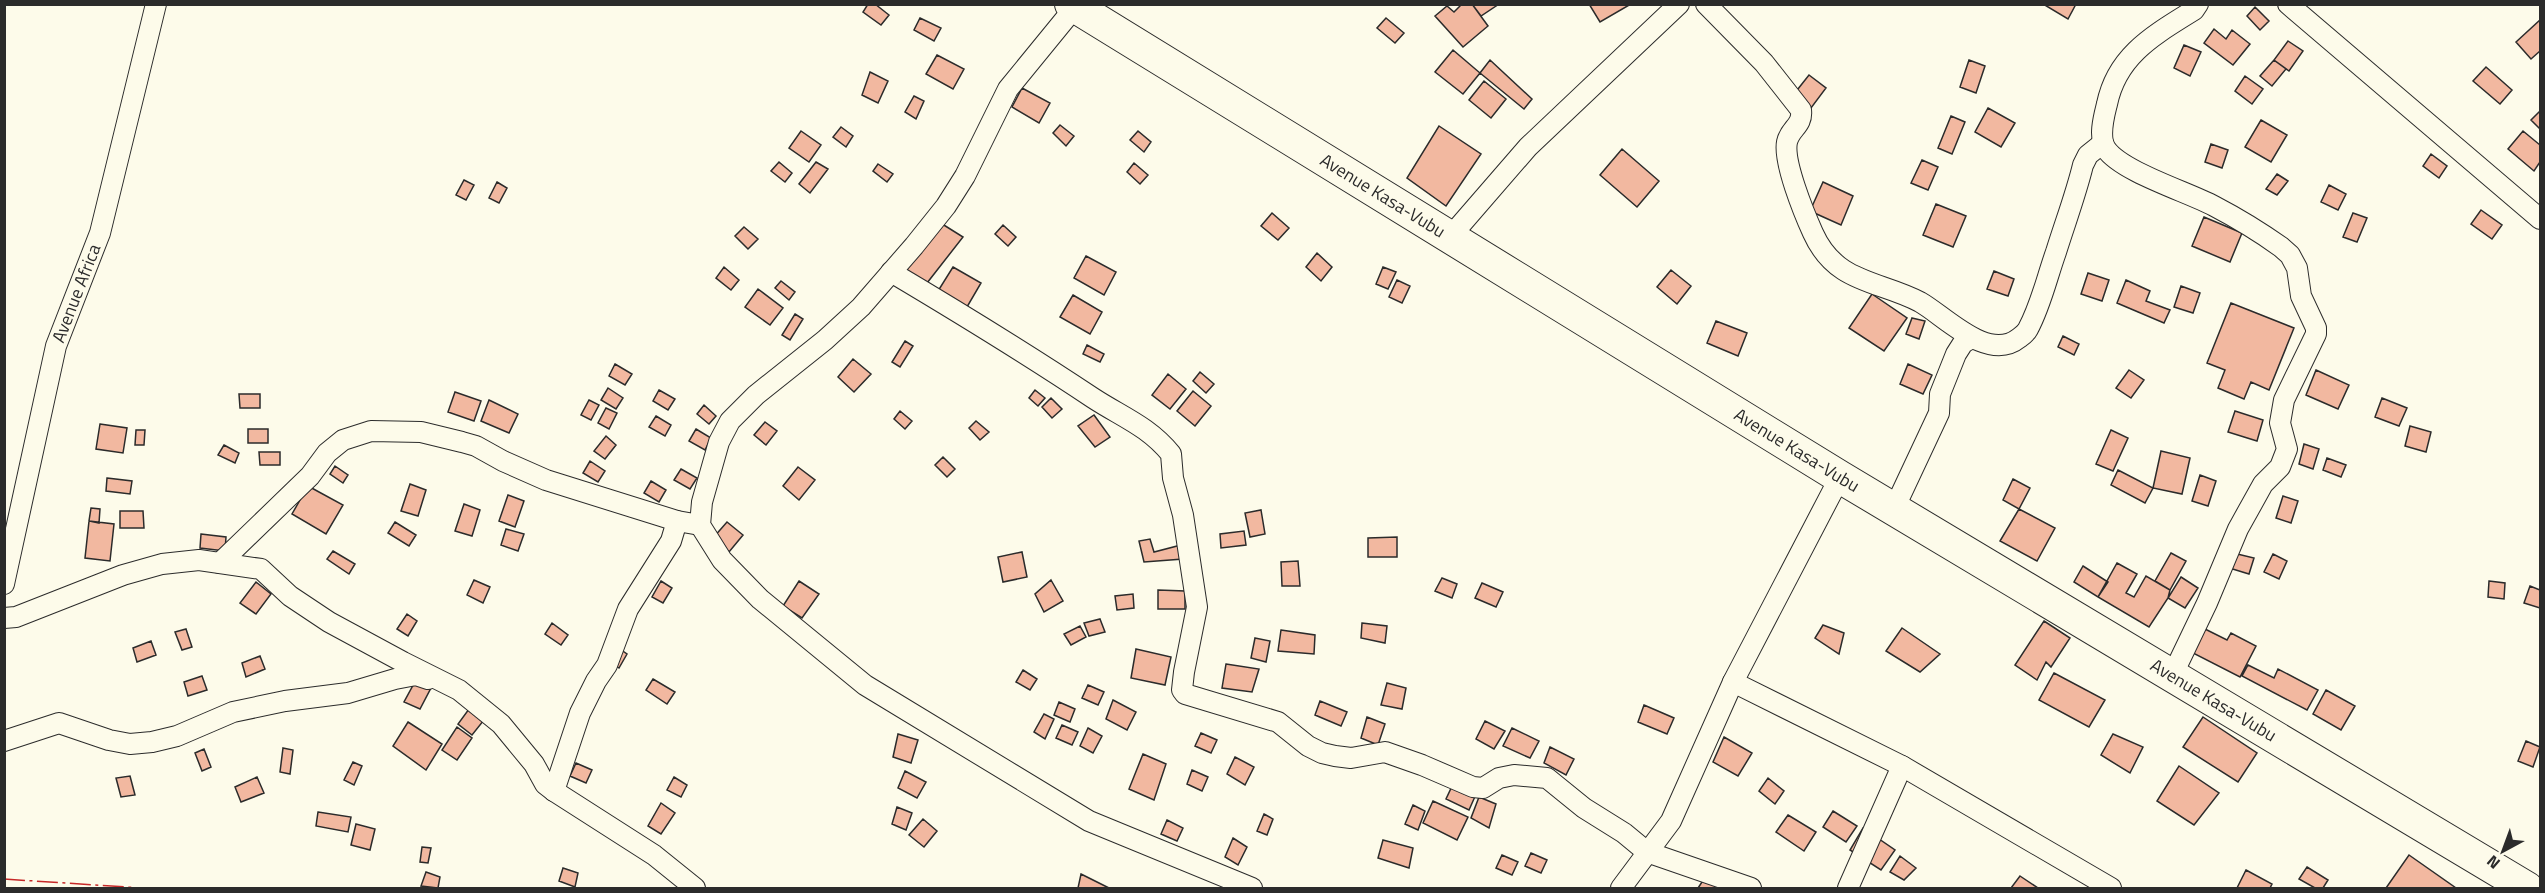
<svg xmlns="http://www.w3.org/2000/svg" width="2545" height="893" viewBox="0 0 2545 893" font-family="'Titillium Web',sans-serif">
  <rect width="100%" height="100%" fill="#fdfbea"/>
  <path fill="#f2b8a0" stroke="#2b2b2b" stroke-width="1.5" d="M868 4H875L889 15 881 25 863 12Z
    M1462 4H1472L1488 26 1463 47 1435 16 1447 6 1454 12Z
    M1472 4H1499L1481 16Z
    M1589 4H1631L1600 22Z
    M2043 4H2076L2068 19Z
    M2255 7 2269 21 2260 30 2247 16Z
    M920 18 941 28 934 41 914 30Z
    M1386 18 1404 33 1395 43 1377 28Z
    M2540 20V51L2531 59 2516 42Z
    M2214 29 2226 39 2232 30 2250 44 2233 65 2204 43Z
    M2288 41 2303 51 2289 71 2274 60Z
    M2184 45 2201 52 2190 76 2174 68Z
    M1453 50 1480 73 1463 94 1435 72Z
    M937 55 964 69 953 89 926 74Z
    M1490 60 1532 99 1524 109 1480 73Z
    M1969 60 1985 66 1976 93 1960 87Z
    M2274 60 2286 69 2272 86 2260 76Z
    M2486 67 2512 90 2500 104 2473 81Z
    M870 72 888 81 878 103 862 95Z
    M1809 75 1826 88 1811 108 1794 94Z
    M2245 76 2263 89 2252 104 2235 91Z
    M1484 81 1506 99 1491 118 1469 100Z
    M1022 88 1050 103 1039 123 1012 107Z
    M914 96 924 101 916 119 905 112Z
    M1988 108 2015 123 2001 147 1975 132Z
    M2540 111V129L2531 120Z
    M1951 116 1965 122 1952 154 1938 148Z
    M2261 120 2287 135 2271 162 2245 147Z
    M1060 125 1074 136 1066 146 1053 133Z
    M1439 126 1481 154 1446 206 1407 178Z
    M841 127 853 136 846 147 833 137Z
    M801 131 821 145 809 162 789 148Z
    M1138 131 1151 142 1144 152 1130 140Z
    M2523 131 2540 145V162L2534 171 2508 149Z
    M2211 144 2228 150 2222 168 2205 162Z
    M1622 149 1659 181 1637 207 1600 175Z
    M2431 154 2447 166 2439 178 2423 166Z
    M1922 160 1938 167 1928 190 1911 183Z
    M779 162 792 173 785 182 771 171Z
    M816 162 828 169 810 193 799 184Z
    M1134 163 1148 175 1140 184 1127 172Z
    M878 164 893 174 887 182 873 171Z
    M2277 174 2288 181 2277 195 2266 189Z
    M464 180 474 185 466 200 456 195Z
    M497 182 507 188 499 203 489 198Z
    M1823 182 1853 196 1841 225 1810 211Z
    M2329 185 2346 194 2338 210 2321 202Z
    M1936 204 1966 216 1953 247 1923 235Z
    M2481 210 2502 225 2492 239 2471 224Z
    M1272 213 1289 228 1278 240 1261 226Z
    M2353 213 2367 218 2357 242 2343 237Z
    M2204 217 2242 233 2230 262 2192 246Z
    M939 222 963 237 927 283 899 270Z
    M1003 225 1016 237 1008 246 995 234Z
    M744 227 758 239 748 249 735 236Z
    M1317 253 1332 267 1321 281 1306 267Z
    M1086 256 1116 272 1104 295 1074 278Z
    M724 267 739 280 731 290 716 278Z
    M953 267 981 283 967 307 938 291Z
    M1383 267 1396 272 1388 289 1376 284Z
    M1671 270 1691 286 1677 304 1657 287Z
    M1994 271 2014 279 2008 296 1987 289Z
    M2088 273 2109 280 2102 301 2081 294Z
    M1397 280 1410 286 1402 303 1389 297Z
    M2126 280 2150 291 2146 301 2170 310 2164 323 2117 303Z
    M781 281 795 292 789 300 775 288Z
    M2181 286 2200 293 2193 313 2174 307Z
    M758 289 783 308 770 325 745 307Z
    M1872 294 1907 318 1884 351 1849 328Z
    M1073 295 1102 312 1090 334 1060 317Z
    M2231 303 2294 328 2269 390 2251 382 2244 399 2218 388 2225 370 2207 363Z
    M795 314 803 319 790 340 782 335Z
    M1912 318 1925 321 1919 339 1906 334Z
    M1716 321 1747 333 1738 356 1707 343Z
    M2063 336 2079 344 2074 355 2058 347Z
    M905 341 913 346 900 367 892 362Z
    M1087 345 1104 354 1100 362 1083 354Z
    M853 359 871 374 854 392 838 377Z
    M615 364 632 374 625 385 609 376Z
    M1908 364 1932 375 1923 394 1900 384Z
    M2129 370 2144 380 2131 398 2116 388Z
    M2316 370 2349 385 2338 409 2306 395Z
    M1200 372 1214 384 1206 393 1193 381Z
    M1168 374 1186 389 1170 409 1152 395Z
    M608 388 623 398 616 409 601 400Z
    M659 390 675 399 668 410 653 401Z
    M1035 390 1045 398 1038 406 1029 398Z
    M1193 391 1211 406 1195 426 1177 411Z
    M455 392 481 401 474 421 448 412Z
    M239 394H260V408H240Z
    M1051 398 1062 409 1052 418 1042 407Z
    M2382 398 2407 408 2399 426 2375 417Z
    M489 400 518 414 509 433 481 421Z
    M589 400 599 405 591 420 581 415Z
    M704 405 716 416 709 424 697 414Z
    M606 408 617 413 609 429 598 423Z
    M900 411 912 421 905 429 894 419Z
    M2235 411 2263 420 2257 441 2228 432Z
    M1094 415 1110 437 1095 447 1078 426Z
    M656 416 671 425 665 436 649 427Z
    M976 421 989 432 980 440 969 428Z
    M765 422 777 431 766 445 754 435Z
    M100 424 127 428 123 453 96 449Z
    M2410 426 2431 432 2426 452 2405 446Z
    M248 429H268V443H248Z
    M696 429 711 438 705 450 689 441Z
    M136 430H145L144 445H135Z
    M2111 430 2128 438 2113 471 2096 464Z
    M606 436 616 445 605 459 594 451Z
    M2304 444 2319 449 2313 469 2299 464Z
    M224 445 239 453 235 463 218 455Z
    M2161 451 2190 458 2182 494 2153 488Z
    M259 452H280V465H260Z
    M943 457 955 469 947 477 935 465Z
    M2327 458 2346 465 2341 477 2323 470Z
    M590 461 605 471 598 482 583 473Z
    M335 466 348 475 343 483 330 474Z
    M798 467 815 480 799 500 783 486Z
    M681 469 697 478 690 489 674 480Z
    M2118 470 2153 488 2145 503 2111 485Z
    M2200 475 2216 481 2208 506 2192 501Z
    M107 478 132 481 130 494 106 491Z
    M2013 479 2030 488 2019 509 2003 500Z
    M651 481 666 490 659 502 644 493Z
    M410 484 426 490 418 516 401 511Z
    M308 486 343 505 326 534 292 514Z
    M508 495 524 501 515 527 499 521Z
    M2283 496 2298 501 2291 523 2276 518Z
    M464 504 480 510 472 536 455 531Z
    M91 508 100 509 99 523 89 521Z
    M2019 509 2055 528 2037 561 2000 541Z
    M1261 510 1265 534 1250 537 1245 513Z
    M120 511H143L144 528H120Z
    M89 521 114 524 110 561 85 558Z
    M395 522 416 535 409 546 388 533Z
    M727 522 743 535 729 552 713 538Z
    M506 529 524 534 518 551 501 545Z
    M1244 531 1246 545 1221 548 1220 534Z
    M201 534 226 537 225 551 200 548Z
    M1397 537V557H1368V538Z
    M1150 539 1154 552 1181 545 1183 559 1144 562 1139 541Z
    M333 551 355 564 349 574 327 559Z
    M1022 552 1027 577 1003 582 998 557Z
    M2229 552 2254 558 2249 574 2226 567Z
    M2171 553 2186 561 2170 590 2155 581Z
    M2273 554 2287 561 2279 579 2264 572Z
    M1298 561 1300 586H1282L1281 562Z
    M2117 563 2137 574 2126 593 2134 597 2146 576 2170 590 2168 598 2149 627 2098 597Z
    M2083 566 2108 582 2098 597 2074 582Z
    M2181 577 2198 588 2185 608 2168 598Z
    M1442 578 1457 584 1452 598 1435 591Z
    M474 580 490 587 483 603 467 595Z
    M1051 580 1063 601 1044 612 1035 594Z
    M661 581 672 588 663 603 652 597Z
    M799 581 819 594 802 618 783 606Z
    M2489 581 2505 583 2504 599 2488 597Z
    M256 582 271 594 256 614 240 603Z
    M1482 583 1503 592 1496 607 1475 598Z
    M2530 586 2540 590V608L2524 603Z
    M1158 590 1185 591V609H1158Z
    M1133 594 1134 608 1117 610 1115 596Z
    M407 614 417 621 408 636 397 629Z
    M1100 619 1105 632 1089 636 1084 623Z
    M2044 621 2070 638 2051 667 2046 662 2037 680 2015 665Z
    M552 623 568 635 561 645 545 634Z
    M1362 623 1387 626 1385 643 1361 638Z
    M1823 625 1844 633 1839 654 1815 638Z
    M1080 626 1086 637 1071 645 1064 634Z
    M1902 628 1940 654 1920 672 1886 651Z
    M2203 628 2227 640 2231 633 2256 646 2240 677 2191 652Z
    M186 629 192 647 182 650 175 632Z
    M1281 630 1315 635 1314 654 1278 651Z
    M1255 638 1270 641 1266 662 1251 658Z
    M151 641 156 655 137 662 133 648Z
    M617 647 627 654 619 668 610 662Z
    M1136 649 1171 657 1165 685 1131 678Z
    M260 656 265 669 246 677 242 663Z
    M1226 664 1259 669 1252 692 1222 688Z
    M2248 665 2274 678 2278 669 2318 690 2307 710 2242 676Z
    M1023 670 1037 679 1030 690 1016 682Z
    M2054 673 2105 700 2089 727 2039 700Z
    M202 676 207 690 188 696 184 682Z
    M417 678 432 686 420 709 404 702Z
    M653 679 675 692 667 704 646 690Z
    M1387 683 1406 688 1402 709 1381 705Z
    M1088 685 1104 692 1098 705 1082 698Z
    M2326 690 2355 706 2341 730 2313 714Z
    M1113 700 1136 712 1127 730 1106 719Z
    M1320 701 1347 712 1341 726 1315 715Z
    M1059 702 1075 709 1070 722 1054 715Z
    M1644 705 1674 718 1667 734 1638 722Z
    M469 709 484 720 472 735 458 724Z
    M1044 714 1054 719 1045 739 1034 732Z
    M1367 717 1385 724 1378 745 1361 738Z
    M2203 717 2257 753 2238 782 2183 747Z
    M1485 721 1505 731 1494 749 1476 739Z
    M408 722 442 744 426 770 393 746Z
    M1062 725 1078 732 1072 745 1056 738Z
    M457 727 472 738 457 760 442 750Z
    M1088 728 1102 736 1093 753 1080 746Z
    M1512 728 1539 741 1530 758 1503 746Z
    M1201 733 1217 740 1211 753 1195 746Z
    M898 734 918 740 911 763 893 757Z
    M2113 734 2143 747 2130 773 2101 755Z
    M1724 737 1752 753 1738 776 1713 762Z
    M2526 741 2540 747 2533 767 2518 761Z
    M1550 747 1574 759 1566 775 1544 763Z
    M283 748 293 750 290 774 280 772Z
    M204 749 211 767 202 771 195 753Z
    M1143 754 1166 764 1154 800 1129 789Z
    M1235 757 1254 767 1245 785 1227 774Z
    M353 762 362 766 354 785 344 780Z
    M576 763 592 770 586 783 570 776Z
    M2179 766 2219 793 2194 825 2157 801Z
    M1192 770 1208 777 1202 791 1187 784Z
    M905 771 926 782 917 798 898 788Z
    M130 776 135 795 121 797 116 778Z
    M257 777 264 793 241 802 235 787Z
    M674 777 687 785 681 797 667 790Z
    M1768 778 1784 791 1775 804 1759 791Z
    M1454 782 1477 792 1469 810 1446 799Z
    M1479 797 1496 804 1489 828 1471 818Z
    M1433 801 1468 817 1457 840 1423 823Z
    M661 803 675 813 661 834 648 826Z
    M1413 805 1425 811 1418 830 1405 824Z
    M897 807 912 813 906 830 892 824Z
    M1833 811 1857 826 1846 842 1823 827Z
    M318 812 351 817 348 832 316 826Z
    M1264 814 1273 819 1267 835 1257 831Z
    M1788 815 1816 832 1804 851 1776 832Z
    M923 819 937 831 924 847 909 835Z
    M1167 820 1183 828 1177 841 1161 834Z
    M356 824 375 829 370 850 351 845Z
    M1863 828 1895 850 1881 870 1850 850Z
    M1233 838 1247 847 1238 865 1225 857Z
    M1383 840 1413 848 1409 868 1378 858Z
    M422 847 431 848 428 863 420 862Z
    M1531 853 1547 860 1541 873 1525 866Z
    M1502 855 1518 862 1512 875 1496 868Z
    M2409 855 2456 888H2386Z
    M1900 856 1916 868 1904 880 1890 872Z
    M2307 867 2328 880 2323 888H2315L2299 879Z
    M563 868 578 873 575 887 559 881Z
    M2246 870 2272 884 2270 888H2237Z
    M426 872 440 877 438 888 421 886Z
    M1081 874 1109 888H1078Z
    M2020 876 2038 888H2011Z
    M1704 879 1717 886 1716 888H1698Z"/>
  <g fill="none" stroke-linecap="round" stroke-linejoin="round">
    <defs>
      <g id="minor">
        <path d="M1706 4 1764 63 1801 110C1803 126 1790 128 1787 142 1783 162 1804 213 1813 233 1836 284 1878 280 1920 302 1945 316 1988 363 2019 338 2023 335 2026 333 2028 329 2041 305 2047 277 2056 252 2065 223 2076 194 2083 165L2088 155 2103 143"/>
        <path d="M2288 4 2540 219"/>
        <path d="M1075 7 1008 89 965 176 946 206 914 246 861 307 825 340 756 395 730 421 719 442 702 502 700 525 722 560 760 599 865 685 1089 821 1252 888"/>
        <path d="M1450 237 1528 147 1679 4"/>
        <path d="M891 272C960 313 1027 354 1093 398 1122 417 1148 426 1171 454L1173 478 1183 515 1197 607 1184 672 1182 690 1185 694 1278 722 1308 746 1322 753 1335 756 1351 758 1385 752 1422 765 1473 787 1483 788 1499 778 1514 775 1547 778 1584 808 1624 833 1647 852 1751 888"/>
        <path d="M1894 509 1939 413 1940 394 1956 354 1963 343 1970 339"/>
        <path d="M220 563 310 476 327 453 343 440 371 431 421 432 462 442 476 446 503 461 546 480 677 521 700 525"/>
        <path id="s1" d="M4 584 56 346 100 233 156 4"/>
        <path d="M4 618 16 617 123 575 162 564 199 560 261 569 290 596 329 622 403 662 459 690 501 724 534 764 545 784 554 791 654 855 695 888"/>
        <path d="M2172 676 2207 603 2238 529 2263 484 2280 467 2287 449 2280 423 2284 400 2316 334V328L2301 296 2297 268 2290 255 2281 247C2260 232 2237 218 2214 206 2188 192 2122 172 2106 149 2098 137 2104 116 2107 104 2117 55 2154 35 2194 10L2198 4"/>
        <path d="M1733 682 1902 766 2111 888"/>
        <path d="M4 741 59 723 109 740 130 744 152 742 177 736 233 712 285 701 348 693 395 679 416 675 428 679"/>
        <path d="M554 791 580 713 596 681 607 665 628 609 671 541 677 521"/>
        <path d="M1621 888 1671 821 1733 682 1840 477"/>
        <path d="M1848 888 1902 766"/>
      </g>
      <g id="trunk">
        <path id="s2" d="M1071 4 1840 477 2527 888"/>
      </g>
    </defs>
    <use href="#minor" stroke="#2b2b2b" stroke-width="22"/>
    <use href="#trunk" stroke="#2b2b2b" stroke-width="34"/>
    <use href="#minor" stroke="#fdfbea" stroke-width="20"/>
    <use href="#trunk" stroke="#fdfbea" stroke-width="32"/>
    <path stroke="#c62828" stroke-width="1.5" stroke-dasharray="21 4.5 3 4.5" stroke-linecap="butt" d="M4 879 141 888"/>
  </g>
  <g text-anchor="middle" stroke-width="4.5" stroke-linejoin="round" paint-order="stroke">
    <g font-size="18" fill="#2b2b2b" stroke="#fdfbea">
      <text dy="6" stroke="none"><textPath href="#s2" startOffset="366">Avenue Kasa-Vubu</textPath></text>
      <text dy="6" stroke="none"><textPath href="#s1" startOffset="300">Avenue Africa</textPath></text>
      <text dy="6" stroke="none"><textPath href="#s2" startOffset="852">Avenue Kasa-Vubu</textPath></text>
      <text dy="6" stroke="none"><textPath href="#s2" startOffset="1338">Avenue Kasa-Vubu</textPath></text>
    </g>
  </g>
  <rect width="2545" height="893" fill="none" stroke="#2b2b2b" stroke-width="12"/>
  <g transform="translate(2503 851) rotate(221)" stroke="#fdfbea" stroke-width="4.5" paint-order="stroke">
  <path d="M0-4.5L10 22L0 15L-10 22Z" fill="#2b2b2b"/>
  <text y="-9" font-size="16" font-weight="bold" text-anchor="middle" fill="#2b2b2b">N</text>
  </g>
</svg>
